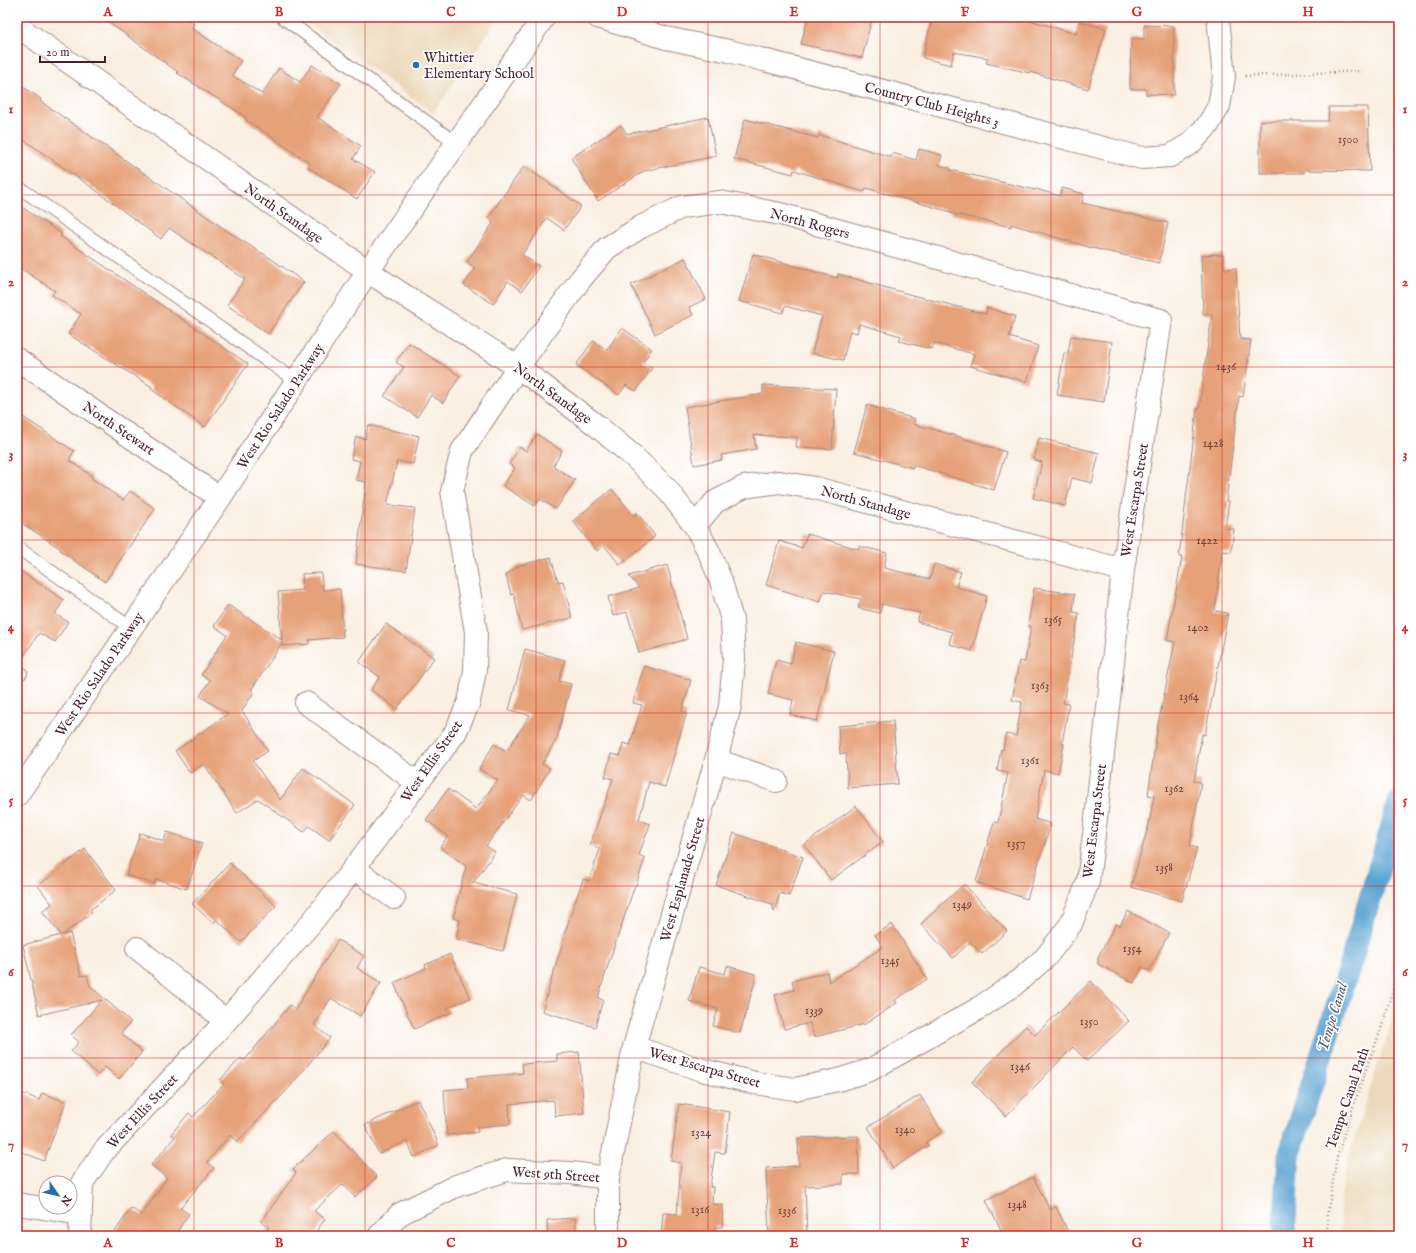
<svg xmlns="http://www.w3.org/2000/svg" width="1416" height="1253" viewBox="0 0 1416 1253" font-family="'IM FELL English',serif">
  <rect width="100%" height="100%" fill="#fff"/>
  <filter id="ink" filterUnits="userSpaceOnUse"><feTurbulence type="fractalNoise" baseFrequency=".025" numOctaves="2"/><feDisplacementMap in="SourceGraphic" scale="8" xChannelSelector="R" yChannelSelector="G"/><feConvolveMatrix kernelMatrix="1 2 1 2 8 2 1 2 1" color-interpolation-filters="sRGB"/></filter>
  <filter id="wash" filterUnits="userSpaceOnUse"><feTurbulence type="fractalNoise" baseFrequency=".012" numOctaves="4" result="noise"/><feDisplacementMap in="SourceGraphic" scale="16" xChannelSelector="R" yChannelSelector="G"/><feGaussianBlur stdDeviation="0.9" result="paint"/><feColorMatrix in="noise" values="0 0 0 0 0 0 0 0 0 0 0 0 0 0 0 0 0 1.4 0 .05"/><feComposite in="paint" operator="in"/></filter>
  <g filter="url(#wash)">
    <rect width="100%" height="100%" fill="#faefe1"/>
    <path fill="#ecd8ba" d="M299 17H499L433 113Z
      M1399 998V1236H1340V1200L1349 1155Z"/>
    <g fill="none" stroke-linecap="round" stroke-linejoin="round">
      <path stroke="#5ba3d1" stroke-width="23" d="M1284 1236 1289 1156 1350 965 1399 802"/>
    </g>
    <g id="blocks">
      <path fill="#e6a178" d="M101 17H184L194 24 191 28 241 61 232 75 262 94 279 68 300 82 312 65 341 84 317 117 361 146 353 159 375 172 357 199 308 167 310 163 245 119 246 117 177 73 178 72Z
        M808 17H872L862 58 801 44Z
        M932 17H1016L1047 25 1076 34 1079 21 1106 29 1088 89 1030 72V73L986 63 988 58 954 52 951 65 923 58Z
        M1144 25 1174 26V95L1146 94V89H1130L1131 39H1144Z
        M17 83 41 99 40 101 239 239 270 258 304 282 268 334 227 305 245 279 169 228 161 239 97 191 17 135Z
        M1329 107H1368L1370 171 1304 170V173H1260V121H1328Z
        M708 117 716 156 644 171 598 201 571 158 621 125 627 134Z
        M745 119 818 138 819 135 891 157 892 153 916 160 919 149 942 155 939 165 950 168V170L1035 190 1036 189 1060 196 1062 188 1084 194 1082 203 1168 223 1159 263 1092 248 1011 224V227L950 213 951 212 866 188 864 192 794 170 793 174 734 159Z
        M524 166 581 206 564 230 547 218 522 255 539 266 522 291 508 281 493 304 464 285 475 268 467 262 493 223 488 218Z
        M17 204 62 234 60 236 248 364 205 427 151 389 152 387 68 334 81 314 52 295 55 291 17 266Z
        M753 254 837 278 838 274 912 295 986 314 987 308 1015 316 1009 337 1038 346 1027 382 970 366 974 354 934 343 932 349 899 341 901 336 859 324 857 333 850 331 843 360 812 353 822 316 785 306 783 313 739 301Z
        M1223 254 1224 269 1236 268 1240 339 1251 340 1243 397 1239 396 1226 501H1229L1225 528 1234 529 1231 552 1222 551 1215 611 1228 613 1205 735 1202 734 1194 781 1201 782 1190 846 1197 848 1182 901 1131 887 1149 824 1154 796 1148 795 1158 725 1175 642 1167 640 1182 557H1179L1197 409H1199L1212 314H1203L1201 255Z
        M685 258 706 299 689 307 693 315 655 334 631 285Z
        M622 328 652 349 643 362 652 368 636 391 626 385 619 395 576 365 593 341 607 350Z
        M1071 336 1112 342 1104 402 1057 395 1064 353 1068 354Z
        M409 343 460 376 443 403 431 395 417 417 384 396 404 367 396 362Z
        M763 385 836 389 832 449 796 447 797 437 754 435 756 449 721 455 722 460 694 465 685 407 763 394Z
        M867 405 915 419 914 424 953 435 1006 452 994 490 913 465V468L854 452Z
        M17 413 74 451 69 460 92 476 91 478 123 500 130 491 155 509 105 582 60 550 61 549 17 520Z
        M368 425 419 436 413 464 397 461 387 505 415 508 406 571 356 564 366 482 356 480 360 461 351 459 356 437 365 439Z
        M537 434 562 451 553 466 575 480 556 509 540 499 535 506 503 486 515 468 509 464 520 447 526 451Z
        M1039 438 1099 453 1092 483 1072 478 1065 506 1033 498 1042 462 1034 460Z
        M612 489 634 516 637 513 655 536 620 565 604 545 597 551 573 521Z
        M807 534 858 549 859 546 887 553 884 568 930 579 934 564 961 572 956 587 987 596 972 651 949 644 952 632 917 622 920 613 882 604 880 613 858 608 861 599 824 591 820 602 766 585 779 541 802 548Z
        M551 557 558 582 563 581 572 618 522 630 514 594 511 595 506 575 518 566Z
        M667 565 687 639 639 653 627 612 613 616 608 597 639 588 629 576Z
        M17 569 64 600 55 614 68 622 55 642 39 633 19 663H17Z
        M321 573 323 590 340 589 343 637 309 640V644L282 646V643L251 690 254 692 242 711 268 751 253 761 280 800 303 768 355 805 329 840 309 826 304 832 258 799 237 813 204 764 190 773 175 751 228 714 200 696 210 680 201 675 227 635 214 626 228 605 282 640 278 592 303 590 302 574Z
        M1034 588 1075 594 1073 612 1079 613 1063 703 1069 704 1062 744H1064L1058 773 1044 770 1035 819 1051 824 1027 899 976 882 994 822 998 823 1008 773 997 771 1001 749 1003 750 1006 734 1016 736 1022 702 1012 700 1019 661 1025 662 1031 626H1028Z
        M386 624 434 658 397 709 371 690 380 677 359 662Z
        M796 642 834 651 817 721 790 715 793 700 768 694 776 660 791 664Z
        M525 649 565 660 559 681 571 684 557 738 542 764 550 768 531 800 523 795 486 846 495 852 473 883 517 894 503 951 456 939 460 920 453 918 466 866 440 847 448 836 426 820 448 789 476 809 498 780 479 769 494 744 507 751 530 715 509 710Z
        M644 666 691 680 682 711 687 713 678 741 665 787 649 782 639 820 650 824 639 855 645 858 636 885H635L608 965 598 998 603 1000 595 1027 542 1011 564 938H563L583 879 589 881 600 849 590 845 613 779 605 777 611 754 620 756 623 743 630 745 642 705 633 703Z
        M893 721 898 784 848 788 846 753 840 754 838 726Z
        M856 806 883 842 831 880 804 845Z
        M167 832 202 843 187 889 156 879 154 884 126 875 140 833 164 841Z
        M734 833 803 857 789 896 780 893 774 912 772 904 716 885Z
        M85 849 116 890 90 910 92 913 62 935 70 933 81 976 87 975 90 986 131 1022 121 1033 142 1052 119 1079 105 1067 98 1075 71 1051 79 1042 71 1035 102 1000 39 1015 23 945 61 935 42 911 52 904 38 886Z
        M230 863 276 906 241 942 217 920 213 923 192 904Z
        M964 884 1007 931 982 954 970 942 953 958 921 924Z
        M1128 911 1169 933 1149 971 1142 967 1134 983 1098 964V957L1116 924 1120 926Z
        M892 924 927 979 895 1000 897 1003 865 1024 814 1037 810 1023 784 1029 775 995 794 990 792 981 827 972 829 982 883 947 875 935Z
        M338 940 364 956 357 968 381 983 360 1016 331 998 314 1025 330 1038 288 1089 237 1142 230 1135 207 1162 214 1168 180 1208 189 1214 174 1236H112L131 1208 142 1215 167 1178 151 1165 175 1137 171 1134 189 1113 193 1117 224 1084 220 1080 241 1058 244 1061 290 1005 295 1010Z
        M450 954 470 998 447 1008 450 1013 414 1029 394 983 426 968 425 965Z
        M727 966 755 974V981L740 1033 713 1026 718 1009 689 1001 699 967 725 974Z
        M1091 981 1129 1021 1087 1061 1073 1047 1006 1116 972 1082 1026 1026 1035 1035Z
        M579 1052 584 1113 555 1116 554 1100 509 1104 510 1124 477 1127 478 1132 447 1135 444 1090 468 1088 467 1078 523 1073 522 1064 557 1061V1054Z
        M17 1091 39 1100 42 1093 66 1102 44 1161 17 1150Z
        M920 1095 942 1132 926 1142 928 1146 893 1168 868 1127Z
        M418 1100 439 1145 414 1157 407 1141 379 1154 365 1125Z
        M679 1104 730 1112 725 1153 715 1152 710 1187H713L712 1204 723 1205 722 1227H715L714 1236H661L663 1213 677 1214 681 1163 671 1161Z
        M334 1131 377 1177 355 1197 343 1184 314 1211 325 1219 313 1236H263L269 1227 261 1222 296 1173 293 1169Z
        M858 1136 859 1174H843V1184L805 1186 807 1235 769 1236 766 1168 799 1166 798 1138Z
        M1033 1177 1050 1210 1056 1207 1070 1236H1004L986 1200Z
        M575 1218 577 1236H548L547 1220Z"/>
    </g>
  </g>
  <g filter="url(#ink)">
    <use href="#blocks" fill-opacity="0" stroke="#a28786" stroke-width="1"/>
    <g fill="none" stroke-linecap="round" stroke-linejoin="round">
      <defs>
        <path id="lane" d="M282 17 456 143
          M17 186 296 381
          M17 547 131 628
          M17 670 21 673"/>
        <path id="street" d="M598 17 666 38 729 51 1142 158 1170 156 1190 144 1208 125 1219 106 1224 77 1218 17
          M17 26 368 271 399 292 518 367 596 425 634 457 666 488 695 526 709 552 721 581 732 620 734 659 730 706 716 760 634 1047 608 1178V1236
          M17 359 220 498
          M695 526 715 502 744 487 779 482 815 488 1123 570
          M306 703 418 783
          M716 760 776 781
          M354 868 394 898
          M137 948 226 1021
          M17 1204 81 1214
          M80 1236 82 1183 104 1151 226 1021 312 922 354 868 455 733 469 702 475 671 476 632 452 491 462 451 518 367 580 280 607 248 641 227 682 207 720 202 780 214 1161 320 1123 570 1096 818 1088 882 1071 924 1046 957 1015 984 976 1010 870 1070 838 1080 795 1089 755 1083 702 1070 634 1047
          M379 1236 400 1214 456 1186 507 1170 571 1173 608 1178"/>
        <path id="secondary" d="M17 795 220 498 368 271 544 17"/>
      </defs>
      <use href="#lane" stroke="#a28786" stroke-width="14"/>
      <use href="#street" stroke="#a28786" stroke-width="24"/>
      <use href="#secondary" stroke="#a28786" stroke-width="24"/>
      <path stroke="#a28786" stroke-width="2.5" stroke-dasharray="1 3" stroke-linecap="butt" d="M1245 76 1362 71
        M1327 1236 1328 1211 1337 1157 1361 1083 1380 1032 1399 970"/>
      <use href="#lane" stroke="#fff" stroke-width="12"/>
      <use href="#street" stroke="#fff" stroke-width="22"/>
      <use href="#secondary" stroke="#fff" stroke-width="22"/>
    </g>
  </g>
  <path fill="none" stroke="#d62828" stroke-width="1" stroke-opacity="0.55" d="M194 17V1236M365 17V1236M536 17V1236M708 17V1236M880 17V1236M1051 17V1236M1222 17V1236M17 195H1399M17 367H1399M17 540H1399M17 713H1399M17 886H1399M17 1058H1399"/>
  <circle fill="#1f6fb2" stroke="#fff" stroke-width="1.5" cx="416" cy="65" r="4"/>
  <g text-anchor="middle" stroke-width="3.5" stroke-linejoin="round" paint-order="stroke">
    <g font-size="12" fill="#71403e">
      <text x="1348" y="143">1500</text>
      <text x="1226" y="370">1436</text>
      <text x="1213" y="447">1428</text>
      <text x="1207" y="544">1422</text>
      <text x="1053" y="623">1365</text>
      <text x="1198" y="631">1402</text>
      <text x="1040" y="689">1363</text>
      <text x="1189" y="700">1364</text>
      <text x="1030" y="764">1361</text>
      <text x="1174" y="792">1362</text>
      <text x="1016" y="847">1357</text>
      <text x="1164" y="871">1358</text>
      <text x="962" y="908">1349</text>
      <text x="1132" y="952">1354</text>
      <text x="890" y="964">1345</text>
      <text x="814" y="1014">1339</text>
      <text x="1089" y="1025">1350</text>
      <text x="1020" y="1070">1346</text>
      <text x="905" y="1133">1340</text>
      <text x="701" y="1136">1324</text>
      <text x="1017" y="1208">1348</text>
      <text x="700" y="1213">1316</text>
      <text x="787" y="1214">1336</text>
    </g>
    <g font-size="14" fill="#4a1f2b" stroke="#fff" text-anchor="start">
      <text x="424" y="62">Whittier<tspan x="424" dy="16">Elementary School</tspan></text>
    </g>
    <g font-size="14" fill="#4a1f2b" stroke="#fff">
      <text transform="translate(932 104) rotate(15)" y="5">Country Club Heights 3</text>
      <text transform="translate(284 213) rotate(35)" y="5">North Standage</text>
      <text transform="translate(810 223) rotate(15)" y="5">North Rogers</text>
      <text transform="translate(553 393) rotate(36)" y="5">North Standage</text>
      <text transform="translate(280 406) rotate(-57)" y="5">West Rio Salado Parkway</text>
      <text transform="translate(119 428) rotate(34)" y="5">North Stewart</text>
      <text transform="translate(1134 500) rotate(-81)" y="5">West Escarpa Street</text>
      <text transform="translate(866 502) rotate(15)" y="5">North Standage</text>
      <text transform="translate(99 674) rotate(-56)" y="5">West Rio Salado Parkway</text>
      <text transform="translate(431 761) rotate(-55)" y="5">West Ellis Street</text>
      <text transform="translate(1094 821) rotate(-83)" y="5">West Escarpa Street</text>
      <text transform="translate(682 879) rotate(-74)" y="5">West Esplanade Street</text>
      <text transform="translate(705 1067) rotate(16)" y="5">West Escarpa Street</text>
      <text transform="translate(1347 1098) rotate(-71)" y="5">Tempe Canal Path</text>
      <text transform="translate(142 1111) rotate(-47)" y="5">West Ellis Street</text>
      <text transform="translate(556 1174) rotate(4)" y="5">West 9th Street</text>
    </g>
    <g font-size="15" font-style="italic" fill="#525a76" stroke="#fff">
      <text transform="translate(1332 1017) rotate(-73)" y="5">Tempe Canal</text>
    </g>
  </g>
  <rect width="1416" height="1253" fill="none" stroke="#fff" stroke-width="44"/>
  <g transform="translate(58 1195) rotate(124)"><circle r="19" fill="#ffffff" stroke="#b7a5aa"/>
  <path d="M0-3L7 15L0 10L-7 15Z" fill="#1f6fb2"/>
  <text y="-6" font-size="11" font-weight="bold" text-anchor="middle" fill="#4a1f2b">N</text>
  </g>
  <path d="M40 56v6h65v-6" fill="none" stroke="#4a1f2b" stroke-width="2"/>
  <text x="46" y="56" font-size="12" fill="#4a1f2b" stroke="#ffffff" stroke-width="3" paint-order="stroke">20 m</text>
  <rect x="22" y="22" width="1372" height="1209" fill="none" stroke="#d62828" stroke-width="1.5"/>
  <g font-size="13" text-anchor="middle" font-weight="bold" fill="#d62828">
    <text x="108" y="16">A</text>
    <text x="279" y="16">B</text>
    <text x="451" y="16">C</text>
    <text x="622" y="16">D</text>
    <text x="794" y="16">E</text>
    <text x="965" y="16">F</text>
    <text x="1137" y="16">G</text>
    <text x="1308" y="16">H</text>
    <text x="11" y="113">1</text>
    <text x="1405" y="113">1</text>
    <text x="11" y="286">2</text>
    <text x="1405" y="286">2</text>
    <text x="11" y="458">3</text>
    <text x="1405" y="458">3</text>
    <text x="11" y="631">4</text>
    <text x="1405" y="631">4</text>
    <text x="11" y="804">5</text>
    <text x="1405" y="804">5</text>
    <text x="11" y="976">6</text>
    <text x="1405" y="976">6</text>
    <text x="11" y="1149">7</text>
    <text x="1405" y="1149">7</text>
    <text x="108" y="1247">A</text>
    <text x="279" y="1247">B</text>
    <text x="451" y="1247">C</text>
    <text x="622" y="1247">D</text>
    <text x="794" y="1247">E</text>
    <text x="965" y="1247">F</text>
    <text x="1137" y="1247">G</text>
    <text x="1308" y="1247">H</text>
  </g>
</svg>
